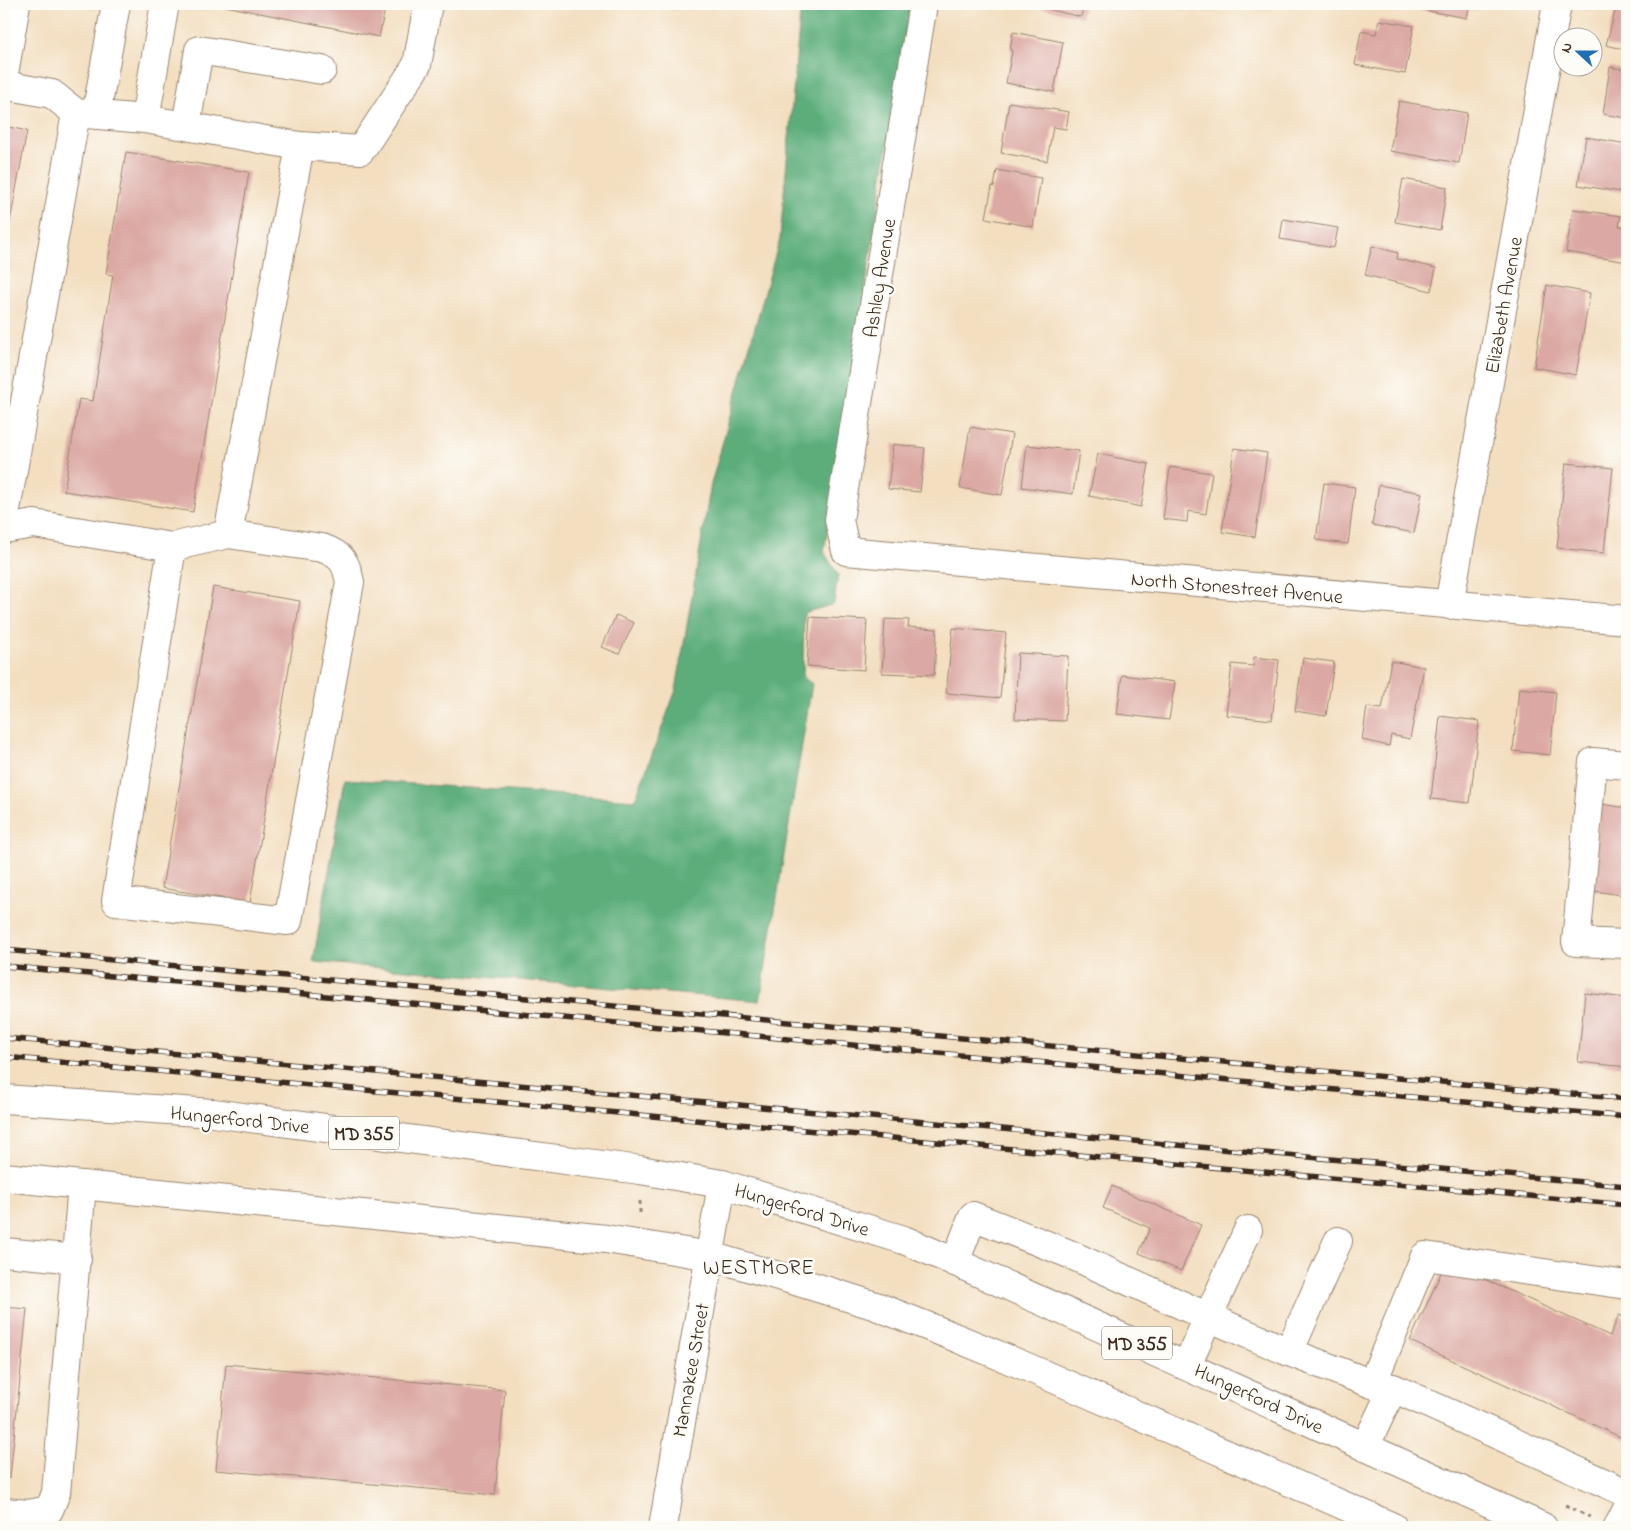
<svg xmlns="http://www.w3.org/2000/svg" width="1631" height="1531" viewBox="0 0 1631 1531" font-family="'Indie Flower',sans-serif">
  <rect width="100%" height="100%" fill="#fdfcf7"/>
  <filter id="ink" filterUnits="userSpaceOnUse"><feTurbulence type="fractalNoise" baseFrequency=".02" numOctaves="2"/><feDisplacementMap in="SourceGraphic" scale="10" xChannelSelector="R" yChannelSelector="G"/><feConvolveMatrix kernelMatrix="1 2 1 2 8 2 1 2 1" color-interpolation-filters="sRGB"/></filter>
  <filter id="wash" filterUnits="userSpaceOnUse"><feTurbulence type="fractalNoise" baseFrequency=".0096" numOctaves="4" result="noise"/><feDisplacementMap in="SourceGraphic" scale="20" xChannelSelector="R" yChannelSelector="G"/><feGaussianBlur stdDeviation="1.12" result="paint"/><feColorMatrix in="noise" values="0 0 0 0 0 0 0 0 0 0 0 0 0 0 0 0 0 1.4 0 .05"/><feComposite in="paint" operator="in"/></filter>
  <g filter="url(#wash)">
    <rect width="100%" height="100%" fill="#f3dec0"/>
    <path fill="#5cad7a" stroke="#4c6c4c" d="M801 4H910L824 552 838 575 834 604 804 613 803 677 812 684 760 1001 313 962 345 779 635 800 676 690 711 484 780 238Z"/>
    <g id="blocks">
      <path fill="#dba8a3" d="M215 4H386L379 37Z
        M1026 4H1084L1081 17Z
        M1418 4H1470L1467 18 1417 9Z
        M1617 4H1627V50L1606 45Z
        M1379 20 1414 26 1405 74 1355 65 1361 31 1376 34Z
        M1013 32 1063 42 1054 92 1006 83 1012 51 1010 50Z
        M1610 67 1627 70V118L1603 114Z
        M1399 101 1467 113 1459 163 1390 151Z
        M1009 102 1069 112 1066 129 1053 127 1047 161 1001 153Z
        M4 126 27 131 5 248H4Z
        M1586 137 1627 144V193L1578 185Z
        M126 152 249 172 193 512 64 491 79 399 93 401 113 275 106 274Z
        M997 170 1041 178 1033 227 986 218 992 186 994 187Z
        M1403 179 1447 187 1440 230 1395 222Z
        M1573 209 1621 216 1619 226 1627 227V262L1566 252Z
        M1283 219 1338 228 1334 248 1280 239Z
        M1372 246 1398 253 1397 259 1436 268 1431 291 1365 275Z
        M1547 285 1590 293 1576 375 1534 367Z
        M970 427 1012 434 1002 495 960 488Z
        M893 444 925 448 920 492 888 489Z
        M1027 445 1079 451 1073 494 1022 487Z
        M1234 448 1267 453 1255 537 1222 532Z
        M1098 454 1149 464 1141 507 1089 496Z
        M1566 463 1613 468 1604 553 1557 548Z
        M1170 467 1212 473 1206 514 1188 511 1187 522 1163 519Z
        M1324 483 1355 487 1348 544 1316 540Z
        M1379 485 1422 493 1414 533 1372 525Z
        M213 587 300 601 250 903 162 888Z
        M616 615 634 623 619 654 602 647Z
        M810 617 867 620 864 670 807 666Z
        M885 619 909 620 908 627 937 629 934 675 882 673Z
        M953 628 1006 633 1000 698 946 693Z
        M1018 653 1068 656 1065 721 1015 719Z
        M1254 657 1279 660 1272 720 1226 715 1232 664 1253 666Z
        M1303 658 1334 662 1326 716 1295 711Z
        M1391 661 1424 667 1410 739 1391 735 1389 746 1362 740 1367 707 1382 709Z
        M1122 675 1175 682 1169 720 1117 714Z
        M1519 688 1556 692 1550 755 1513 751Z
        M1440 716 1479 721 1470 803 1431 799Z
        M1601 804 1627 808V896L1589 890Z
        M1585 993 1627 998V1067L1578 1062Z
        M1112 1186 1201 1225 1181 1271 1139 1253 1150 1228 1103 1208Z
        M1446 1262 1610 1336 1619 1315 1627 1319V1440L1410 1341Z
        M4 1307 27 1309 10 1478 4 1477Z
        M226 1364 505 1390 495 1495 216 1470Z"/>
    </g>
  </g>
  <g filter="url(#ink)">
    <use href="#blocks" fill-opacity="0" stroke="#97846f" stroke-width="1"/>
    <g fill="none" stroke-linecap="round" stroke-linejoin="round">
      <defs>
        <path id="minor" d="M923 4 839 520 846 551 1627 620
          M4 74 16 4
          M4 85 52 94 76 113 145 119 300 146 228 534 322 548C342 555 346 562 350 582L288 921 116 901 172 547 34 524 4 529
          M96 115 116 4
          M145 119 164 9
          M186 126 199 50 322 70
          M300 146 361 150 417 65 428 4
          M4 521 76 113
          M172 547 228 534
          M1449 605 1557 4
          M1627 765 1593 762 1576 942 1627 944
          M4 1252 77 1259
          M955 1262 973 1216 1067 1253 1208 1317 1248 1230
          M1289 1352 1338 1241
          M1187 1365 1208 1317 1289 1352 1372 1384 1393 1388 1365 1447
          M1372 1384 1425 1256 1627 1285
          M1393 1388 1627 1493
          M4 1512 29 1514 49 1510 56 1493 82 1185
          M663 1527 722 1184
          M1618 1527 1627 1509"/>
        <path id="major" d="M4 1099 213 1113 640 1170 722 1184 904 1240 955 1262 1543 1527
          M4 1177 606 1239 710 1256 799 1282 876 1306 947 1334 1027 1367 1393 1527"/>
      </defs>
      <use href="#minor" stroke="#97846f" stroke-width="30"/>
      <use href="#major" stroke="#97846f" stroke-width="30"/>
      <path stroke="#97846f" stroke-width="3" stroke-dasharray="4 4" stroke-linecap="butt" d="M640 1201V1214
        M1565 1506 1591 1517"/>
      <use href="#minor" stroke="#fff" stroke-width="28"/>
      <use href="#major" stroke="#fff" stroke-width="28"/>
      <defs>
        <path id="rail" d="M4 950 1627 1099
          M4 966 1627 1117
          M4 1038 1627 1186
          M4 1057 1627 1205"/>
      </defs>
      <use href="#rail" stroke="#3b2a1e" stroke-width="5.5"/>
      <use href="#rail" stroke="#fdfcf7" stroke-width="4" stroke-dasharray="11" stroke-linecap="butt"/>
    </g>
  </g>
  <g text-anchor="middle" stroke-width="5" stroke-linejoin="round" paint-order="stroke">
    <g fill="#fdfcf7" stroke="#75695f" stroke-width="1">
      <rect x="329" y="1116.5" width="70" height="33" rx="4"/>
      <rect x="1102" y="1326.5" width="70" height="33" rx="4"/>
    </g>
    <g font-size="19" font-weight="bold" fill="#3b2a1e">
      <text x="364" y="1140">MD 355</text>
      <text x="1137" y="1350">MD 355</text>
    </g>
    <g font-size="20" fill="#3b2a1e" stroke="#fdfcf7">
      <text transform="translate(879 278) rotate(-81)" y="7">Ashley Avenue</text>
      <text transform="translate(1503 305) rotate(-80)" y="7">Elizabeth Avenue</text>
      <text transform="translate(1237 587) rotate(5)" y="7">North Stonestreet Avenue</text>
      <text transform="translate(240 1119) rotate(6)" y="7">Hungerford Drive</text>
      <text transform="translate(802 1209) rotate(17)" y="7">Hungerford Drive</text>
      <text transform="translate(690 1370) rotate(-80)" y="7">Mannakee Street</text>
      <text transform="translate(1259 1398) rotate(25)" y="7">Hungerford Drive</text>
    </g>
    <g font-size="21" letter-spacing="1" fill="#3b2a1e" stroke="#fdfcf7">
      <text x="759" y="1274">WESTMORE</text>
    </g>
  </g>
  <rect width="1631" height="1531" fill="none" stroke="#fdfcf7" stroke-width="20"/>
  <g transform="translate(1578 52) rotate(291)"><circle r="24" fill="#fdfcf7" stroke="#afa8a0"/>
  <path d="M0-4L9 19L0 12L-9 19Z" fill="#1f6fb2"/>
  <text y="-8" font-size="14" font-weight="bold" text-anchor="middle" fill="#3b2a1e">N</text>
  </g>
</svg>
